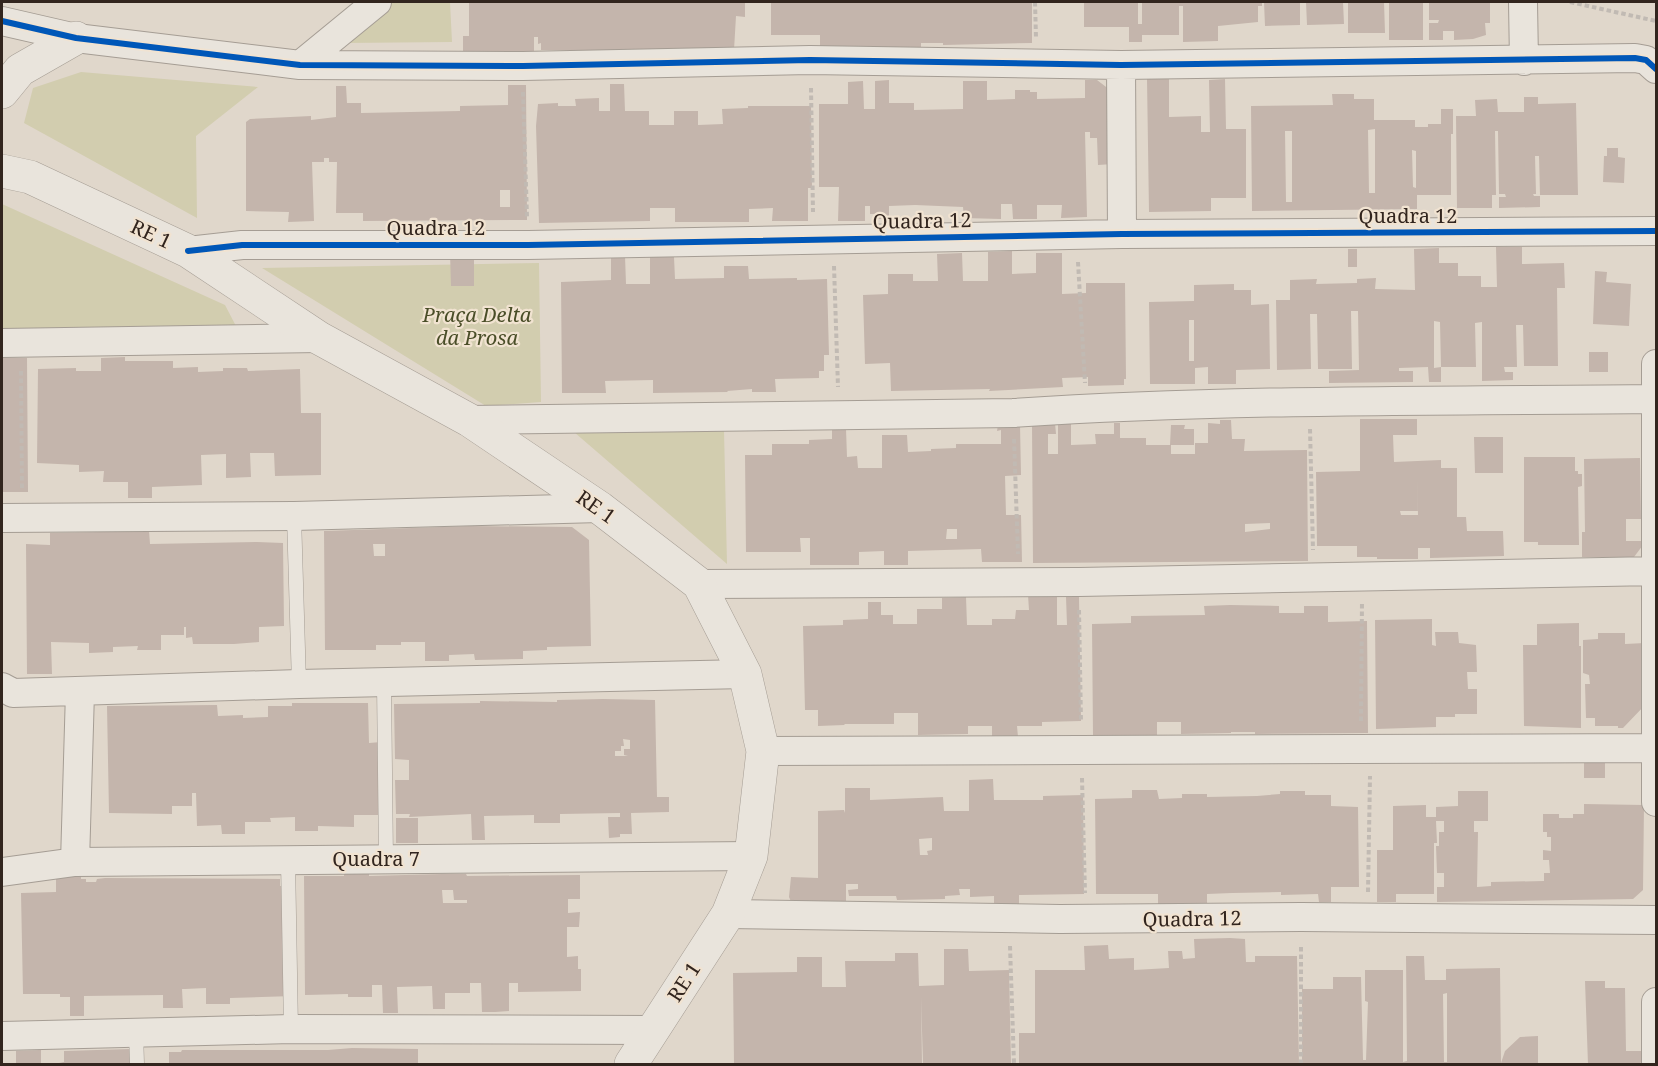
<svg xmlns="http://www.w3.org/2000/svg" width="1658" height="1066" viewBox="0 0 1658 1066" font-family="'Noto Serif',serif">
  <rect width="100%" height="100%" fill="#e0d7cb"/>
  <path fill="#d2cdaf" d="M392 2H450L452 42 343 43Z
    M81 72 258 87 196 136 197 218 24 123 33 88Z
    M2 204 225 305 237 328 2 335Z
    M539 263 541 402 486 406 262 268Z
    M724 430 727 564 574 432Z"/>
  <path fill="#c4b5ac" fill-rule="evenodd" d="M469 2H745V17L736 16 734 50H541V43L538 44V37H534V51H463V36H469Z
    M771 2H1032V43L943 45V43H921V47L820 48V35H771Z
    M1084 2H1138V24H1142V2H1262V6H1258V22L1218 26V41L1183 42V6H1179V35H1142V42H1129V27H1084Z
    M1264 2H1300V25L1265 26Z
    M1306 2H1343L1344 24 1307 25Z
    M1348 2H1384L1385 33H1348Z
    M1389 2H1423V40H1389Z
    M1429 2H1490V23H1485L1486 35 1473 39 1454 40V31H1443V40H1429V23H1438L1439 20H1429Z
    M1147 79H1169V117L1201 116V132H1210L1209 80 1225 79 1226 129H1246V198H1211V211L1149 212Z
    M889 80V103H914V110L963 109V81H987V100L1015 99V90H1030V92H1037V99L1085 98V80H1097L1110 90 1113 164 1098 165 1097 138H1090V132H1085L1087 217 1061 218 1062 205H1037V219H1013L1012 204H1001V219L964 218 963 207 915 205 889 206V219H877L878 214H870V206H865V221H838L839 187H819V104H848V82L863 81 864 109H875V81Z
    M610 84H624L625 111H649V125H674V111H698V125L723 124 722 109 748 108V106H811L812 188H808V221H772L773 208 749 209V222H675V208H650V221L539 223 536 126 538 104 558 103V106H576L575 99 599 98V111H610Z
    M508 85H526L527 220 363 221V213H336L337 162H329V158H324V162H312L314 221 288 222 289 212 246 211V122L250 119 311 116V120L336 117V86H346L347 103H361V113L460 111V106L508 105ZM500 190H510V207H500Z
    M1332 94H1354V99H1374V120H1415V127H1428V124H1441V109H1453V134H1451V195H1417V209L1252 211 1251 106 1333 105ZM1375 129V193H1369L1368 130ZM1285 131H1292V202H1286ZM1412 150 1416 151V188L1413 187Z
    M1524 97H1538V104L1576 103 1578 195H1540L1539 156H1535L1536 194H1533L1534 196H1540V207L1499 208V197H1506L1505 194H1499L1498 131H1495L1496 195H1492V208H1457L1456 116H1476L1475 100 1497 99 1498 112H1524Z
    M1607 148H1618V157L1625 158 1624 183 1603 182 1604 156H1607Z
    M1496 247H1522V264L1564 263 1565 288H1557L1558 366H1524L1523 325H1516L1517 367H1504L1505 372H1513V380L1482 381V322L1475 323 1476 367H1441L1440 322 1434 321V368L1441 367V382H1429L1428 367 1399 368V371H1413V382L1329 383V371L1359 370 1358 311H1351L1352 369H1318L1317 314H1310L1311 369 1277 370 1276 300H1290V280L1317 279 1316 284 1357 283V279L1376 278 1375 289 1415 290 1414 249 1439 248V263H1458V276H1481V287H1497Z
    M1348 249H1357V267H1348Z
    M1012 251V274L1036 273V253H1062V294L1086 293V283H1125L1126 379H1124V385L1088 386V377L1062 378 1063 387 989 391 990 389 891 391 890 363 865 364 863 295 888 294V274H913V281H938L937 254 962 253 963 281H988V252Z
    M450 252H474V286H451Z
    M611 256H625L626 284H650V257H674L675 279 724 278V266H748L749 279 797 278V280L827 279 829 355H824V371H819V378L775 379 776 392H752V389L727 391 728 392 653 393V380L605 381 606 393H562L561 282 611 280Z
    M1595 271 1607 272 1606 282 1631 284 1629 326 1593 324Z
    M1234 284V290H1251V305L1269 304 1270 369 1236 370V384H1208V367L1195 368V384H1150L1149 302 1194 301V285ZM1189 320H1194V361H1189Z
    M1589 352H1608V372H1589Z
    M125 357V361H173V368L198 367V372L223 371V368H247L248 371 300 369 301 413H321V475L275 476 274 453H250L251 477 226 478V454L201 455 202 485 152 487V498H128V482H103L104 471 79 472V465L37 463 38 369 76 368V371H101V358Z
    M2 358H27L28 492H2Z
    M1360 419H1417V435H1393L1394 462 1441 460V468H1457V517H1466L1467 531H1503L1504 556 1430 558V548H1418V559H1377V557H1357V546H1317L1316 472 1360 471ZM1417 474 1418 515H1401L1400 511H1418Z
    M1220 420H1231L1232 439H1245L1244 451 1307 450 1308 561 1033 563 1032 423H1055L1056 434H1048V454H1058V424L1071 423V445L1096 444 1095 434H1114V423H1120V438H1146V445H1171V454H1195V443H1208V423L1220 424ZM1270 523V529L1245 532V524Z
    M998 425H1020L1021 475 1005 476 1006 515H1021L1022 562H982L981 549 908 551V565H884V551L859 552V565H810V538H800L801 552H746L745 455H772V444H809V440L832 439V429H846L847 457 857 456 858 468H882V435H907L908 452 931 451V449L956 448V444H1001V430L997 431ZM947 529H957V539H946Z
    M1171 425H1185L1184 429H1194V445H1170Z
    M1474 437H1503V473H1475Z
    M1524 457H1575V471H1578V474H1582V486L1578 487 1579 545H1538V542H1524Z
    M1640 458 1641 519H1626V541H1646L1634 557H1582V532H1585L1584 459Z
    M471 526 572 527 589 540 591 646 547 647V650L523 651V659L475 660 474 654 449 655V661H425V642H401V645H376V650H325L324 531ZM373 544H385V556H374Z
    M149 531 150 544 257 542 283 543 284 626 259 627V642L234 644H193L192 637 186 638V627H184V635H161V650H137L138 646 113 647V652L89 653V643L51 642 52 674H27L26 544 50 545V533Z
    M1028 595H1041V597H1057V625H1067L1066 597H1079L1081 721 1042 722V726H1017L1018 737 992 738V726H968V734L918 735V713H894V724H845L844 725 818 726V710H805L803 626 843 625V620L868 619V602H881V615H893V624H917V609H942V598L966 597 967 625H992V619H1015L1016 610H1029Z
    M1230 605 1279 606V613H1304V606H1328V622L1367 621 1368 733 1255 734V732H1231V733L1181 734V722H1157V737L1093 736 1092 624 1131 623V616L1205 615 1204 606Z
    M1432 619V645L1436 646 1435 632H1458L1459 643 1476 645 1477 672H1467L1468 689H1477V714H1455V717H1436V727L1376 729 1375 620Z
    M1579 623V646H1581V728L1524 726 1523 645H1537V624Z
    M1598 633H1625V644L1645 643 1646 704 1623 728H1618V726H1595V718H1586L1585 684H1590L1589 675 1583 673V640L1598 639Z
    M603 699 655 700 657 797H669V812L631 813 632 834H620V837L609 838 608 817H620V813L560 814V823H534V815L484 816 485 840H472L471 814 409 817 410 814H396L395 780H409V760L395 759 394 704 480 703V701L557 702V700ZM623 739 630 740V749H624V755L628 756H615V751H621V746H624Z
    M292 703H368L369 743 381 742 382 815H354V827L318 826V831H295V817L270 818 271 822H245V834H222L221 825 197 826 196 793H192V806H172V814L109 813 107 706 217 705 218 716 243 715V718L268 717V706H292Z
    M1584 763H1605V778H1584Z
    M993 779 994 800H1043V796L1083 795 1084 894 1019 895V907H994V896L970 897V889H959L960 895 945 896V899L897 900 896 896H849L848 890 858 889V884H846V907L794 908 789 897 791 877 818 878V811L844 810 845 813V788H870V800L943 797 944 811H969V780ZM932 838V850L927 851 928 855H920L919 839Z
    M1132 790H1157L1159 799 1182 798V794H1207V797L1257 796 1280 794V791H1305V795H1331V806L1358 807 1359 887H1331V902H1319L1318 894 1281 895V892L1232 893 1207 894V905L1158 907V894H1096L1095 799 1132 798Z
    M1458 791H1488V821H1474V832H1478L1477 887 1491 886V882L1544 881V873H1550L1549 860H1543V850L1551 851V837H1547V832H1543V814H1559V818H1573V814H1584V804L1644 805 1643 890 1633 899 1437 902V887H1444V873H1437L1436 846H1439V832H1444V821H1436L1437 843H1434V894H1396V902H1377V850H1393V806L1426 805V817H1436V807L1458 806Z
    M396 818H418V843H396Z
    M344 874H369V876L442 874H466L467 876 580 875V899H568V913L580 912 579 927H567V957L578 956V969H581V991L518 992V983H509V1011L495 1012H482L481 983H470V993H445V1009H433L432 986 397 987 398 1013H383L382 985H372V997H348V994L305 995 304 876H344ZM442 890H453L454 900H467V903H443Z
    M56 876H81V879H86V882H96L97 879 105 878 280 879V886L291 885 293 996 230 998V1004H206V988L185 989H182L183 1008H163V995L84 996V1016H70V997H60V994H23L21 893 56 892Z
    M1230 938 1245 939 1246 962H1255V956H1297L1299 1064H1019V1033H1035V970H1085L1084 946 1108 945 1109 959 1134 958V970L1169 968 1168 951H1182L1183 959 1195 958 1194 939Z
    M944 949H968L969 971 1009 970 1011 1064H923L921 997 922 1064H734L733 973 797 972V957H822V987H846L845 961H895V953H918L919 986 944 985Z
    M1406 956H1424L1425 980H1446V969L1500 968 1501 1063 1505 1051 1520 1037 1538 1036V1064H1302V989H1333V977H1361L1363 1060H1366L1368 1002 1365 1001V970H1403V1062L1407 1061ZM1447 993V1062H1444L1443 994Z
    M1585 981H1605V988H1625L1626 1051H1642L1643 1058 1640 1064H1588Z
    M352 1048 418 1049V1064H169V1052H181L182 1050H328Z
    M130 1049V1064H59V1063L64 1062V1051Z
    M41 1050V1064H16V1051Z"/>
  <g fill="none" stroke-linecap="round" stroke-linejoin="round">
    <defs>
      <path id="service" d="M294 516 299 684
        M384 683 386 860
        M288 860 291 1029
        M136 1032 137 1064"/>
      <path id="minor" d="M1523 2 1524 61
        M2 21 76 38 300 65 523 66 810 60 1121 65 1635 58 1646 60 1656 69
        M300 65 377 2
        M1121 65 1122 234
        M188 251 242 245H528L1122 234 1656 231
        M2 343 319 338
        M1656 364V802
        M469 420 1013 413C1227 399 1442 401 1656 399
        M2 518 294 516 600 508
        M699 584 1079 582 1656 571
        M2 687 13 693 299 684 745 674
        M763 751 1656 748
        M75 862 80 692
        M2 872 75 862 751 856
        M728 914 1060 919 1301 917 1656 920
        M2 1036 291 1029 653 1030
        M1656 1064V1002"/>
      <path id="tertiary" d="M2 92 20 70 76 38
        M2 171 30 177 188 251 319 338 469 420 600 508 699 584 745 674 763 751 751 856 728 914 631 1064"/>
    </defs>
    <use href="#service" stroke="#a59d94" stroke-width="15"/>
    <use href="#minor" stroke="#a59d94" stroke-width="30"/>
    <use href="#tertiary" stroke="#a59d94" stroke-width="34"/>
    <path stroke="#c1bab3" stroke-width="4" stroke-dasharray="4.5 3" stroke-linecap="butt" d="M1035 2 1036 38
      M1570 2 1656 21
      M811 88 813 212
      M523 92 527 217
      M1078 262 1085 383
      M834 266 838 387
      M21 371 22 490
      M1310 429 1313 550
      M1014 439 1018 554
      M1079 610 1081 722
      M1361 721 1362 602
      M1082 778 1085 893
      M1368 892 1370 776
      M1010 946 1014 1064
      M1301 1064V945"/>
    <use href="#service" stroke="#e9e4dc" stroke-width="14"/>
    <use href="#minor" stroke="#e9e4dc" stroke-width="28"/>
    <use href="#tertiary" stroke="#e9e4dc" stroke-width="33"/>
    <defs>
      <path id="cycleway" d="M2 21 76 38 300 65 523 66 810 60 1121 65 1635 58 1646 60 1656 69
        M188 251 242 245H528L1122 234 1656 231"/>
    </defs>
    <use href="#cycleway" stroke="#f1e3d1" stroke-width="10"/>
    <use href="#cycleway" stroke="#0057b8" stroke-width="6"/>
  </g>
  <g text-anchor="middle" stroke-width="4.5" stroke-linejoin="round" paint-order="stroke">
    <g font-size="20" fill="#32251e" stroke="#f1e3d1">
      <text x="1408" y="223">Quadra 12</text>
      <text transform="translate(922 221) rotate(-1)" y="7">Quadra 12</text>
      <text x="436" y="235">Quadra 12</text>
      <text transform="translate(151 234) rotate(25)" y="7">RE 1</text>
      <text transform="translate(596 507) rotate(35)" y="7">RE 1</text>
      <text x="376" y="866">Quadra 7</text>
      <text transform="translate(1192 919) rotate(-1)" y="7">Quadra 12</text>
      <text transform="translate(684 982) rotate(-57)" y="7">RE 1</text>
    </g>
    <g font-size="20" font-style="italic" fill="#494d27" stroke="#f1e3d1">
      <text x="477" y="322">Praça Delta<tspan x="477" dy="23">da Prosa</tspan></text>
    </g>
  </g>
  <rect width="1658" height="1066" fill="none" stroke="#32251e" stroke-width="6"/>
</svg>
